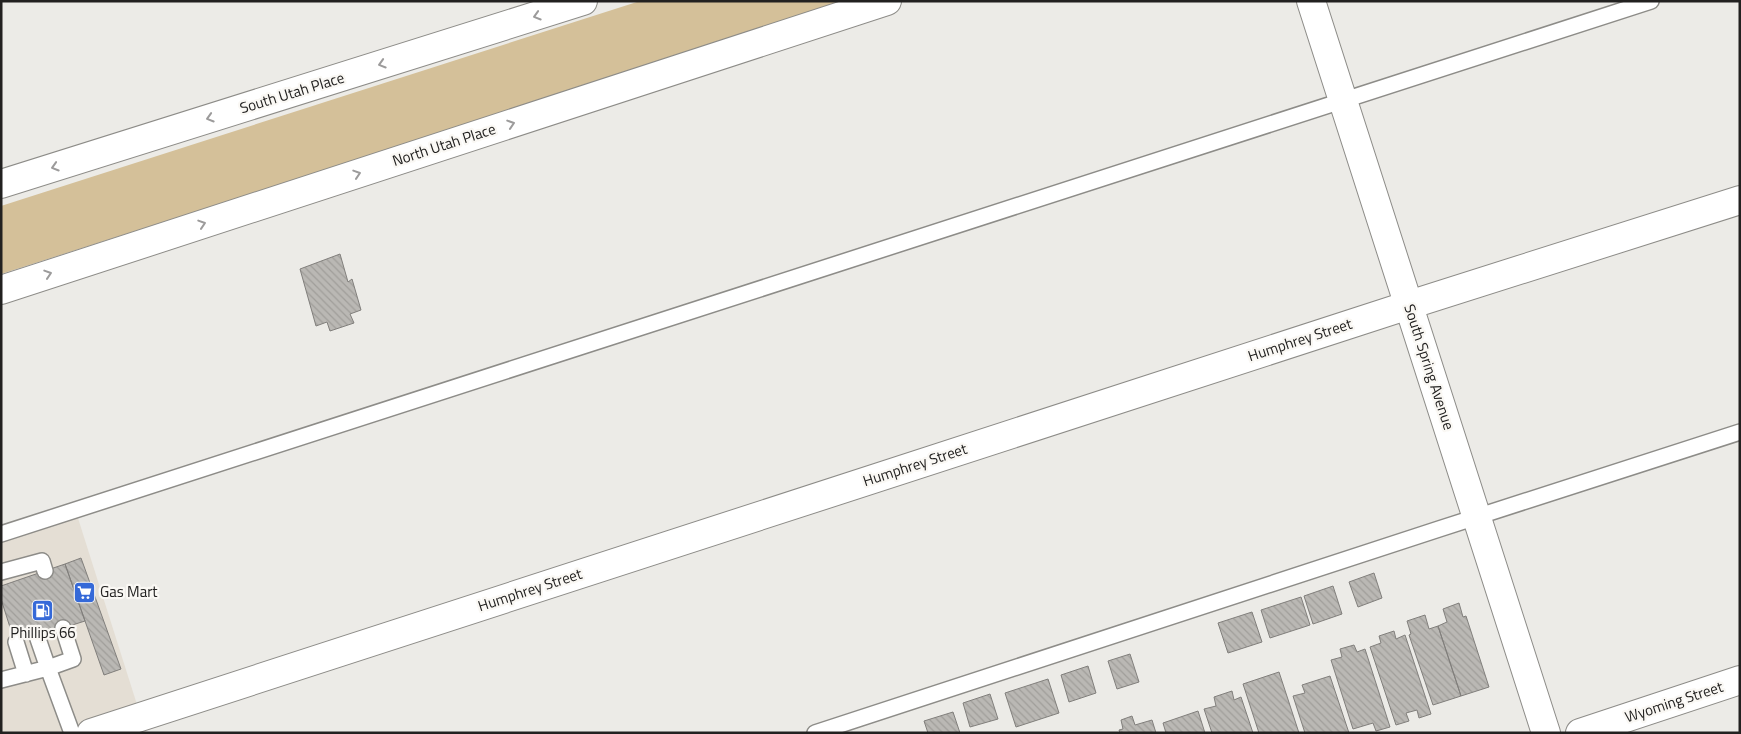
<svg xmlns="http://www.w3.org/2000/svg" width="1741" height="734" viewBox="0 0 1741 734" font-family="'Titillium Web',sans-serif">
  <defs>
    <pattern id="building-back-hatch" width="6" height="6" patternUnits="userSpaceOnUse" patternTransform="scale(1.25)"><rect width="6" height="6" fill="#bab8b4"/><path d="M-1 5l2 2M0 0l6 6M5-1l2 2" fill="none" stroke="#a09e9a"/></pattern>
  </defs>
  <rect width="100%" height="100%" fill="#ecebe7"/>
  <path fill="#e4ded4" d="M77 515 146 733H1V537Z"/>
  <path fill="#d4c099" d="M640 1H853L1 274V206Z"/>
  <path fill="url(#building-back-hatch)" stroke="#817f7c" d="M340 254 348 282 352 279 361 310 350 314 354 323 330 331 327 322 316 326 300 269Z
    M81 558 121 669 104 675 65 564Z
    M65 564 85 621 15 643 1 599V586Z
    M1374 573 1382 598 1358 607 1349 582Z
    M1333 586 1342 614 1313 624 1304 596Z
    M1301 597 1310 625 1270 638 1261 610Z
    M1459 603 1463 617 1466 616 1489 687 1461 696 1438 626 1447 622 1443 609Z
    M1252 612 1262 642 1228 653 1218 623Z
    M1425 615 1429 629 1438 626 1461 696 1433 705 1409 635 1411 634 1407 621Z
    M1394 631 1396 639 1405 635 1431 714 1419 718 1417 710 1406 713 1409 721 1396 725 1370 647 1381 643 1379 636Z
    M1354 645 1357 652 1365 649 1390 727 1376 731 1373 723 1353 729 1331 660 1342 657 1340 649Z
    M1130 654 1139 682 1117 689 1108 661Z
    M1088 666 1096 693 1069 702 1061 675Z
    M1279 672 1299 733H1259L1243 684Z
    M1330 676 1349 733H1305L1293 696 1305 693 1302 685Z
    M1048 679 1059 713 1016 727 1005 693Z
    M1232 691 1234 700 1241 697 1253 733H1212L1204 709 1216 706 1214 697Z
    M990 694 998 719 970 727 963 703Z
    M1198 711 1205 733H1166L1163 723Z
    M953 712 960 733H928L924 721Z
    M1132 716 1135 725 1152 720 1156 733H1120L1119 730 1123 729 1121 720Z"/>
  <g fill="none" stroke-linecap="round" stroke-linejoin="round">
    <defs>
      <path id="service" d="M1 534 1651 1
        M1 572 42 561 45 571
        M63 628 73 659 48 668 72 733
        M16 642 26 674
        M1 680 48 668 37 636
        M815 733 1439 529 1740 432"/>
      <path id="minor" d="M1311 1 1546 733
        M1 184 583 1
        M1 290 887 1
        M91 733 1409 305 1740 200
        M1580 733 1740 680"/>
    </defs>
    <use href="#service" stroke="#8d8c88" stroke-width="18"/>
    <use href="#minor" stroke="#8d8c88" stroke-width="30"/>
    <use href="#service" stroke="#fff" stroke-width="15"/>
    <use href="#minor" stroke="#fff" stroke-width="28"/>
  </g>
  <defs><path id="oneway-chevron" d="M-2-3.5L2.5 0L-2 3.5" fill="none" stroke-width="1.6" stroke-linecap="round" stroke-linejoin="round" transform="scale(1.25)"/></defs>
  <g stroke="#9c9b9b">
    <use href="#oneway-chevron" transform="translate(537 16) rotate(163)"/>
    <use href="#oneway-chevron" transform="translate(382 64) rotate(163)"/>
    <use href="#oneway-chevron" transform="translate(210 118) rotate(163)"/>
    <use href="#oneway-chevron" transform="translate(511 124) rotate(-18)"/>
    <use href="#oneway-chevron" transform="translate(55 167) rotate(163)"/>
    <use href="#oneway-chevron" transform="translate(357 174) rotate(-18)"/>
    <use href="#oneway-chevron" transform="translate(202 224) rotate(-18)"/>
    <use href="#oneway-chevron" transform="translate(48 274) rotate(-18)"/>
  </g>
  <defs>
    <symbol id="supermarket-square" viewBox="-11 -11 22 22"><rect x="-9" y="-9" width="18" height="18" rx="4" fill="#3569d8" stroke="#faf8f4"/><path d="M-6-5.5h2.5l.6 2H6L4.5 2H-2.5L-4.4-4H-6ZM-1.5 3.2a1.3 1.3 0 1 0 .1 0ZM3 3.2a1.3 1.3 0 1 0 .1 0Z" fill="#fff"/></symbol>
    <symbol id="fuel-square" viewBox="-11 -11 22 22"><rect x="-9" y="-9" width="18" height="18" rx="4" fill="#3569d8" stroke="#faf8f4"/><path d="M-5.5-6h7V0h2V4h1.3V-2.5L3-4.5l.8-.8L6-3V5H2.5V1h-1V6h-7ZM-4.2-4.7v3.2H.2V-4.7Z" fill="#fff"/></symbol>
  </defs>
  <g fill-rule="evenodd">
    <use href="#supermarket-square" x="72" y="580" width="25" height="25"/>
    <use href="#fuel-square" x="30" y="598" width="25" height="25"/>
  </g>
  <g text-anchor="middle" stroke-width="4.5" stroke-linejoin="round" paint-order="stroke">
    <g font-size="15" fill="#222120" stroke="#faf8f4">
      <text transform="translate(292 93) rotate(-17)" y="5">South Utah Place</text>
      <text transform="translate(444 145) rotate(-18)" y="5">North Utah Place</text>
      <text transform="translate(1300 340) rotate(-18)" y="5">Humphrey Street</text>
      <text transform="translate(1429 367) rotate(72)" y="5">South Spring Avenue</text>
      <text transform="translate(915 465) rotate(-18)" y="5">Humphrey Street</text>
      <text transform="translate(530 590) rotate(-18)" y="5">Humphrey Street</text>
      <text transform="translate(1674 702) rotate(-18)" y="5">Wyoming Street</text>
    </g>
    <g font-size="15" fill="#222120" stroke="#faf8f4" text-anchor="start">
      <text x="100" y="597">Gas Mart</text>
      <text x="43" y="638" text-anchor="middle">Phillips 66</text>
    </g>
  </g>
  <rect width="1741" height="734" fill="none" stroke="#222120" stroke-width="5"/>
</svg>
